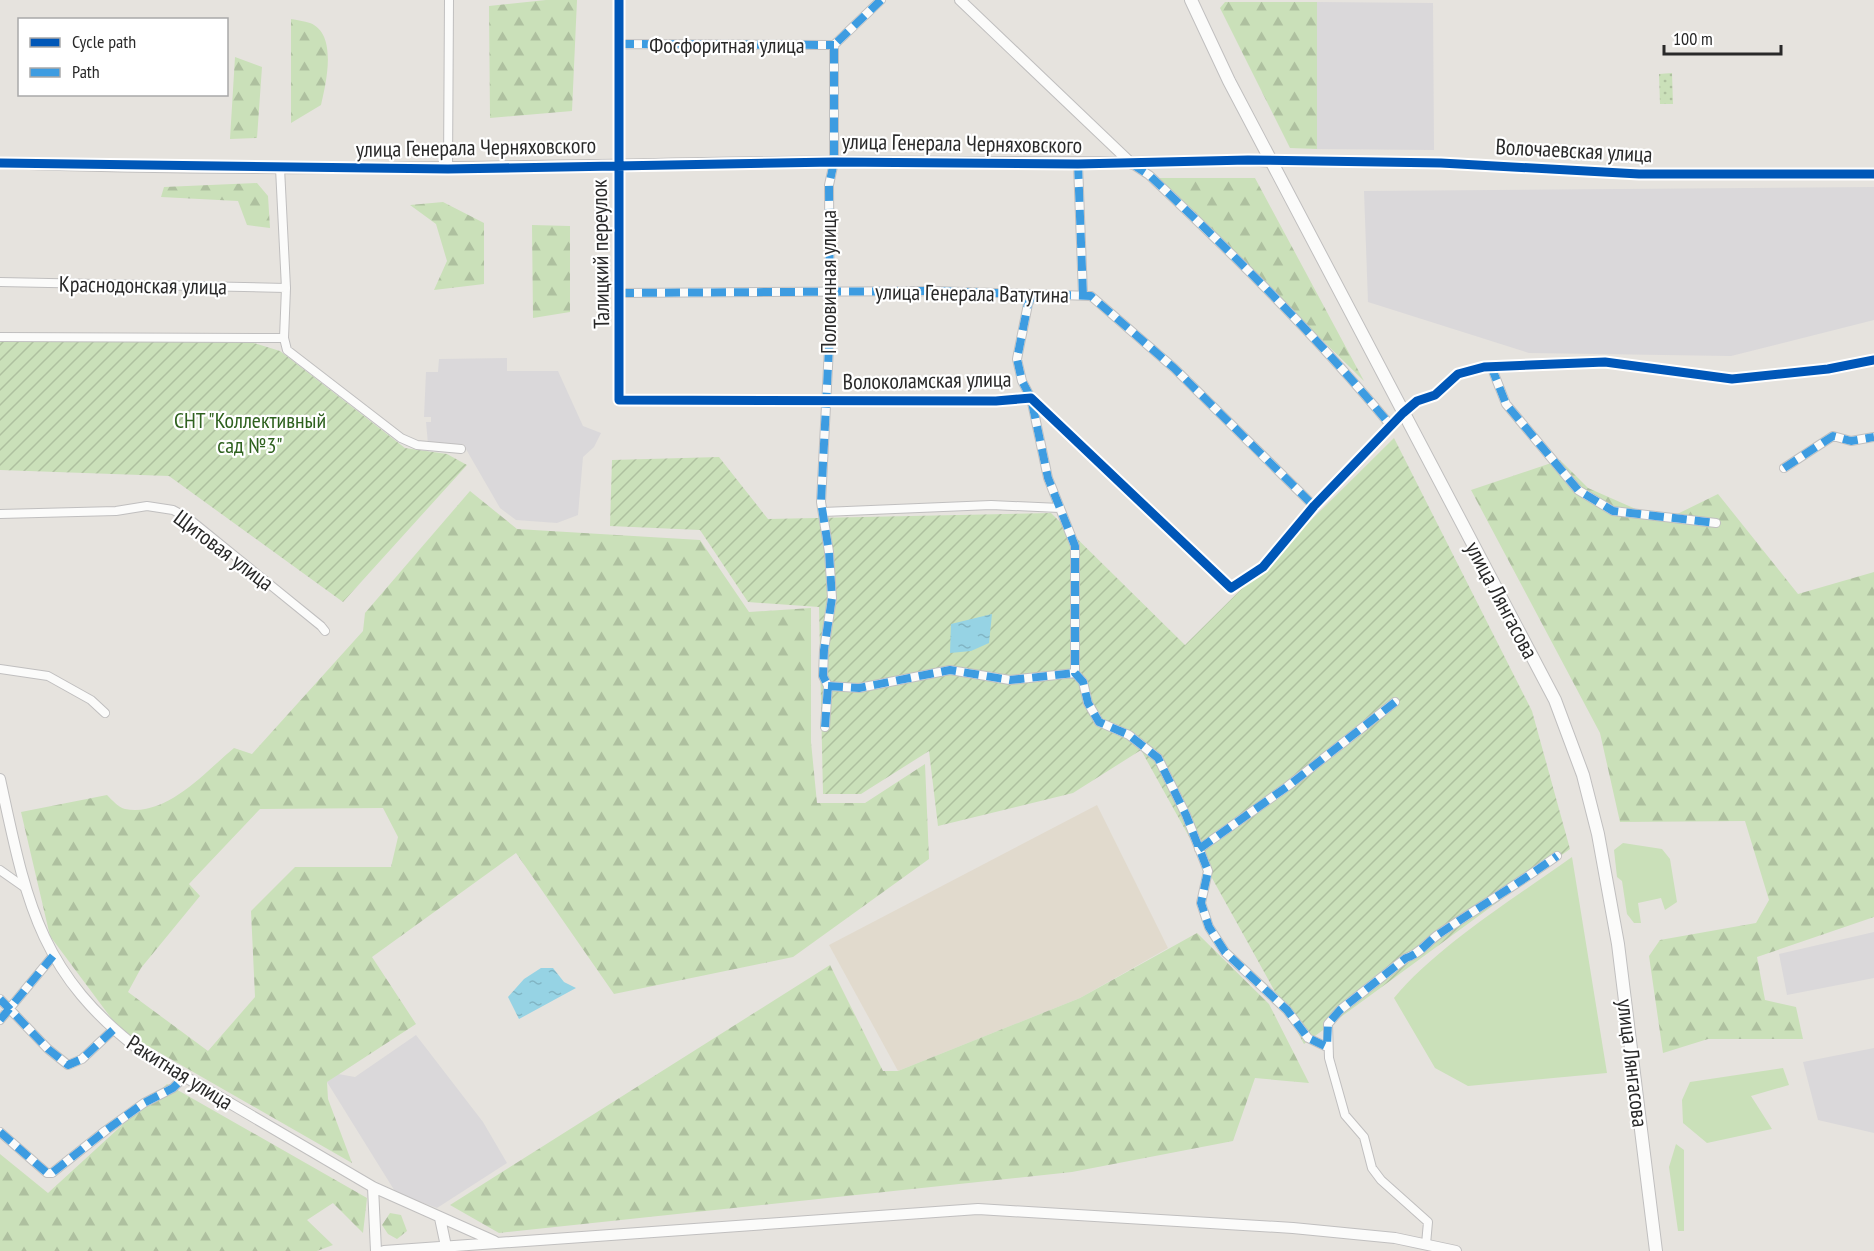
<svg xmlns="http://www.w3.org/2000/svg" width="1874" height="1251" viewBox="0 0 1874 1251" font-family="'PT Sans Narrow',sans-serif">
  <defs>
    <pattern id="forest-firs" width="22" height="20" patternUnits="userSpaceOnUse" patternTransform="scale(1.5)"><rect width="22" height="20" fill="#cae0b9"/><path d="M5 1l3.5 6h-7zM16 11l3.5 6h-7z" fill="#aec09f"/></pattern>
    <pattern id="park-dots" width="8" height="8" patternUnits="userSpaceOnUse" patternTransform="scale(1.5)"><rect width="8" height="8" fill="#cae0b9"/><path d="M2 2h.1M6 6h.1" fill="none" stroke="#aec09f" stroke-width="1.8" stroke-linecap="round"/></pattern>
    <pattern id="garden-furrows" width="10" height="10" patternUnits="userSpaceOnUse" patternTransform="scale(1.5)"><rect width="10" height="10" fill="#cae0b9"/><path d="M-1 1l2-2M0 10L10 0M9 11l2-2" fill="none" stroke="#aec09f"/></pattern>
    <pattern id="water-ripples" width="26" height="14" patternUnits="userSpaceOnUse" patternTransform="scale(1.5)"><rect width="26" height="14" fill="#96d3e4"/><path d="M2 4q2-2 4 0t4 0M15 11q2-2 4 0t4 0" fill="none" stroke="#81b5c4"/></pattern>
  </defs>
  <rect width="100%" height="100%" fill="#e6e3de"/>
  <path fill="#dad8da" d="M1317 2 1433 3 1434 150 1317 149Z
    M1874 187V320L1731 356 1529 353 1368 302 1364 191Z
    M507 358V371H558L583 426 601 433 594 447 583 457 578 515 557 523 516 520 500 508 463 444H428L426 422H431V417H424L426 372H438L439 359Z
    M1874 932V978L1787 995 1779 954Z
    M416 1035 483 1122 507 1163 437 1208 396 1193 327 1082 338 1074 355 1077Z
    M1874 1048V1133L1818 1120 1803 1062Z"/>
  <path fill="#e1dacd" d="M1097 805 1168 948 1080 998 898 1071 829 945Z"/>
  <path fill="#cae0b9" d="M1623 843 1662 849 1670 859 1677 902 1665 910 1661 898 1638 903 1641 923H1634L1627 914 1622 881 1617 877 1614 850Z
    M1572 857 1607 1073 1468 1086 1435 1068 1394 998C1437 946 1516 897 1572 857Z
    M1783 1068 1789 1085 1751 1096 1772 1129 1707 1143 1683 1123 1682 1100 1690 1082Z
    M1676 1144 1684 1150V1231H1678L1669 1167Z"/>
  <path fill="url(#forest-firs)" fill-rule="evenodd" d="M546 0H577L572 111 490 118 489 6Z
    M1225 2H1317V149L1290 148 1220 8Z
    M291 19C297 20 304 21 310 23 338 34 326 83 321 105L291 123Z
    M235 57 262 67 257 138 230 139Z
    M1157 178H1255L1364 381Z
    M257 183 268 196 270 228 247 225 238 201 161 197 164 187Z
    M443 202 484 223V284L434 290 447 261 436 224 410 205Z
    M532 225 570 226V312L533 318Z
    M1560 460 1588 488 1663 521 1718 494 1798 594 1874 572V917L1757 957 1765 1000 1796 1007 1803 1039H1708L1663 1053 1649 956 1660 940 1756 923 1769 900 1745 821 1620 822 1600 733 1471 490Z
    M470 491 517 529 700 540 749 612 811 608V742L817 803H865L925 764 929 859 793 957 614 994 516 853 372 957 416 1024 327 1082 328 1099 352 1163 120 1030 50 936 21 812 107 795C112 800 119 808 125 809 167 817 205 772 234 748L252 754 363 631 365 613ZM383 808 398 837 391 867H295L251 911 255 997 208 1051 128 992 141 968 200 896 189 884 260 809Z
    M1197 933 1269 1004 1309 1083 1255 1078 1233 1141 1072 1172 499 1233 450 1205 830 965 883 1071H898L1080 998Z
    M167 1084 367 1198 363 1233 333 1203 307 1220 333 1245 317 1251H0V1154L48 1193Z
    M390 1213 401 1215 407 1231 397 1239 388 1234 382 1225Z"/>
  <path fill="url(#park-dots)" d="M1672 73 1673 104H1660L1659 74Z"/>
  <path fill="url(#garden-furrows)" d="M0 340H244L280 351 405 448 447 454 467 465 343 602 169 476 0 470Z
    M1394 438 1532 711 1570 849 1304 1044 1141 750 1073 793 938 826 929 751 861 794H823L819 607 748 602 700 530 610 526 612 460 719 457 768 519 1051 513 1185 645Z"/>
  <path fill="url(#water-ripples)" d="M992 614 989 643 971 651 950 653 951 624Z
    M541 968H553L564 982 576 988 519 1019 508 997 524 979Z"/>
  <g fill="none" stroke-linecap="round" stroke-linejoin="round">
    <defs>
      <path id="minor" d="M619 0V400L996 401 1031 398 1231 588 1263 567 1314 506 1403 413 1417 401 1435 395 1458 374 1484 367 1605 362 1732 379 1828 369 1874 360
        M619 44 834 45
        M1273 162 1441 163 1639 174H1874
        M1078 164 1083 295
        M1132 164 1149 175C1234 255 1317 336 1391 426
        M280 168 286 288 284 338 287 350 401 438 417 445 461 449
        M448 169 449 0
        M0 282 286 288
        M619 293 935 291 1091 296 1174 368 1314 506
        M1033 294 1028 304 1017 359 1022 381 1031 398 1048 478 1075 546V673L1083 682 1088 703 1099 722 1129 735 1158 758 1186 815 1208 871 1201 903 1209 927 1225 952 1287 1010 1308 1038 1327 1047
        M0 337 284 338
        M1491 366 1506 404 1578 490 1613 511 1716 523
        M1784 468 1833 436 1851 441 1874 437
        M823 512 991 505 1060 508
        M0 514 116 511 147 506 173 510 188 518 321 626 325 631
        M0 669 48 676 91 700 105 713
        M828 686 859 688 950 670 1010 680 1075 673
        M825 727 828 686 823 676 824 650 832 598 829 552 821 502 830 328 829 185 834 162V45L881 0
        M1199 849 1288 786 1395 702
        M0 870 24 887
        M0 999 48 1049 68 1065 82 1059 113 1030
        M0 1020 53 956
        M0 1132 47 1173H52L105 1131 144 1103 173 1088 184 1077
        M1426 1244 1428 1222 1381 1180 1372 1168 1364 1137 1345 1115 1329 1058 1328 1024 1340 1010 1406 958C1420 954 1427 942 1439 934 1479 907 1518 884 1557 856"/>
      <path id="tertiary" d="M960 0 1132 164
        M0 163C257 173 514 166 771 162 930 160 1089 165 1248 160L1273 162
        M0 779C26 898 37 972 141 1051L373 1187 494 1241
        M373 1187 376 1251
        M440 1218 447 1251
        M384 1251 978 1209 1293 1228 1395 1238 1456 1251"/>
      <path id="secondary" d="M1191 0 1229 81 1555 700 1583 775 1598 834 1618 944 1656 1251"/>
    </defs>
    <use href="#minor" stroke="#c0bfbf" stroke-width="10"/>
    <use href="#tertiary" stroke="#c0bfbf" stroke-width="12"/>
    <use href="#secondary" stroke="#c0bfbf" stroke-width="14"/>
    <use href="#minor" stroke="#fbfbfa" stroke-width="8"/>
    <use href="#tertiary" stroke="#fbfbfa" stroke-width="10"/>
    <use href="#secondary" stroke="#fbfbfa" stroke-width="12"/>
    <path stroke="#3d9ce1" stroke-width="8" stroke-dasharray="15 8" stroke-linecap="butt" d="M619 44 834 45
      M1078 164 1083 295
      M1132 164 1149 175C1234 255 1317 336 1391 426
      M619 293 935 291 1091 296 1174 368 1314 506
      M1033 294 1028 304 1017 359 1022 381 1031 398 1048 478 1075 546V673L1083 682 1088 703 1099 722 1129 735 1158 758 1186 815 1208 871 1201 903 1209 927 1225 952 1287 1010 1308 1038 1327 1047 1328 1024 1340 1010 1406 958C1420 954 1427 942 1439 934 1479 907 1518 884 1557 856
      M1491 366 1506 404 1578 490 1613 511 1716 523
      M1784 468 1833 436 1851 441 1874 437
      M828 686 859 688 950 670 1010 680 1075 673
      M825 727 828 686 823 676 824 650 832 598 829 552 821 502 830 328 829 185 834 162V45L881 0
      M1199 849 1288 786 1395 702
      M0 999 48 1049 68 1065 82 1059 113 1030
      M0 1020 53 956
      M0 1132 47 1173H52L105 1131 144 1103 173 1088 184 1077"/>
    <defs>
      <path id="cycleway" d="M619 0V400L996 401 1031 398 1231 588 1263 567 1314 506 1403 413 1417 401 1435 395 1458 374 1484 367 1605 362 1732 379 1828 369 1874 360
        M0 163 448 169 834 162 1078 164 1248 160 1441 163 1639 174H1874"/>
    </defs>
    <use href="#cycleway" stroke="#fff" stroke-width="13"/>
    <use href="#cycleway" stroke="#0057b8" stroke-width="9"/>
  </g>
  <g text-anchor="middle" stroke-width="4.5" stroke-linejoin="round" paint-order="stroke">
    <g font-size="22" fill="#292929" stroke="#fff">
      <text x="727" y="53">Фосфоритная улица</text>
      <text transform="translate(962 143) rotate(1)" y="8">улица Генерала Черняховского</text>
      <text transform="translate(476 147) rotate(-1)" y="8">улица Генерала Черняховского</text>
      <text transform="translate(1574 150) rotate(3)" y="8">Волочаевская улица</text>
      <text transform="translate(600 254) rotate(-91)" y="8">Талицкий переулок</text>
      <text transform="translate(828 282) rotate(-90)" y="8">Половинная улица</text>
      <text transform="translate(143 285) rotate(1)" y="8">Краснодонская улица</text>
      <text transform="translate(972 293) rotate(1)" y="8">улица Генерала Ватутина</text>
      <text transform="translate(927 380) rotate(-1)" y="8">Волоколамская улица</text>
      <text transform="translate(224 550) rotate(37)" y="8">Щитовая улица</text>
      <text transform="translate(1502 600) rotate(62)" y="8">улица Лянгасова</text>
      <text transform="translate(1633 1063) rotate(83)" y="8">улица Лянгасова</text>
      <text transform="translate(180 1072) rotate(32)" y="8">Ракитная улица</text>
    </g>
    <g font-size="22" fill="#2e611e" stroke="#fff">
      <text x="250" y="428">СНТ "Коллективный<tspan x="250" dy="25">сад №3"</tspan></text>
    </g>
  </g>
  <rect x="18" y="18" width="210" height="78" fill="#ffffff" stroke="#a9a9a9" stroke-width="1.5"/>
  <rect x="30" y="38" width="30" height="9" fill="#0057b8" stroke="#a9a9a9" stroke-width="1.5"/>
  <text x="72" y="48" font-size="18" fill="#292929">Cycle path</text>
  <rect x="30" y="68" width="30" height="9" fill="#3d9ce1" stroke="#a9a9a9" stroke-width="1.5"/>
  <text x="72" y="78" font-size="18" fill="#292929">Path</text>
  <path d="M1664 45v9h117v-9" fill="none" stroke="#292929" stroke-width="3"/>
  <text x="1673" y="45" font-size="18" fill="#292929" stroke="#ffffff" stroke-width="4.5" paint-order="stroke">100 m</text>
</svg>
